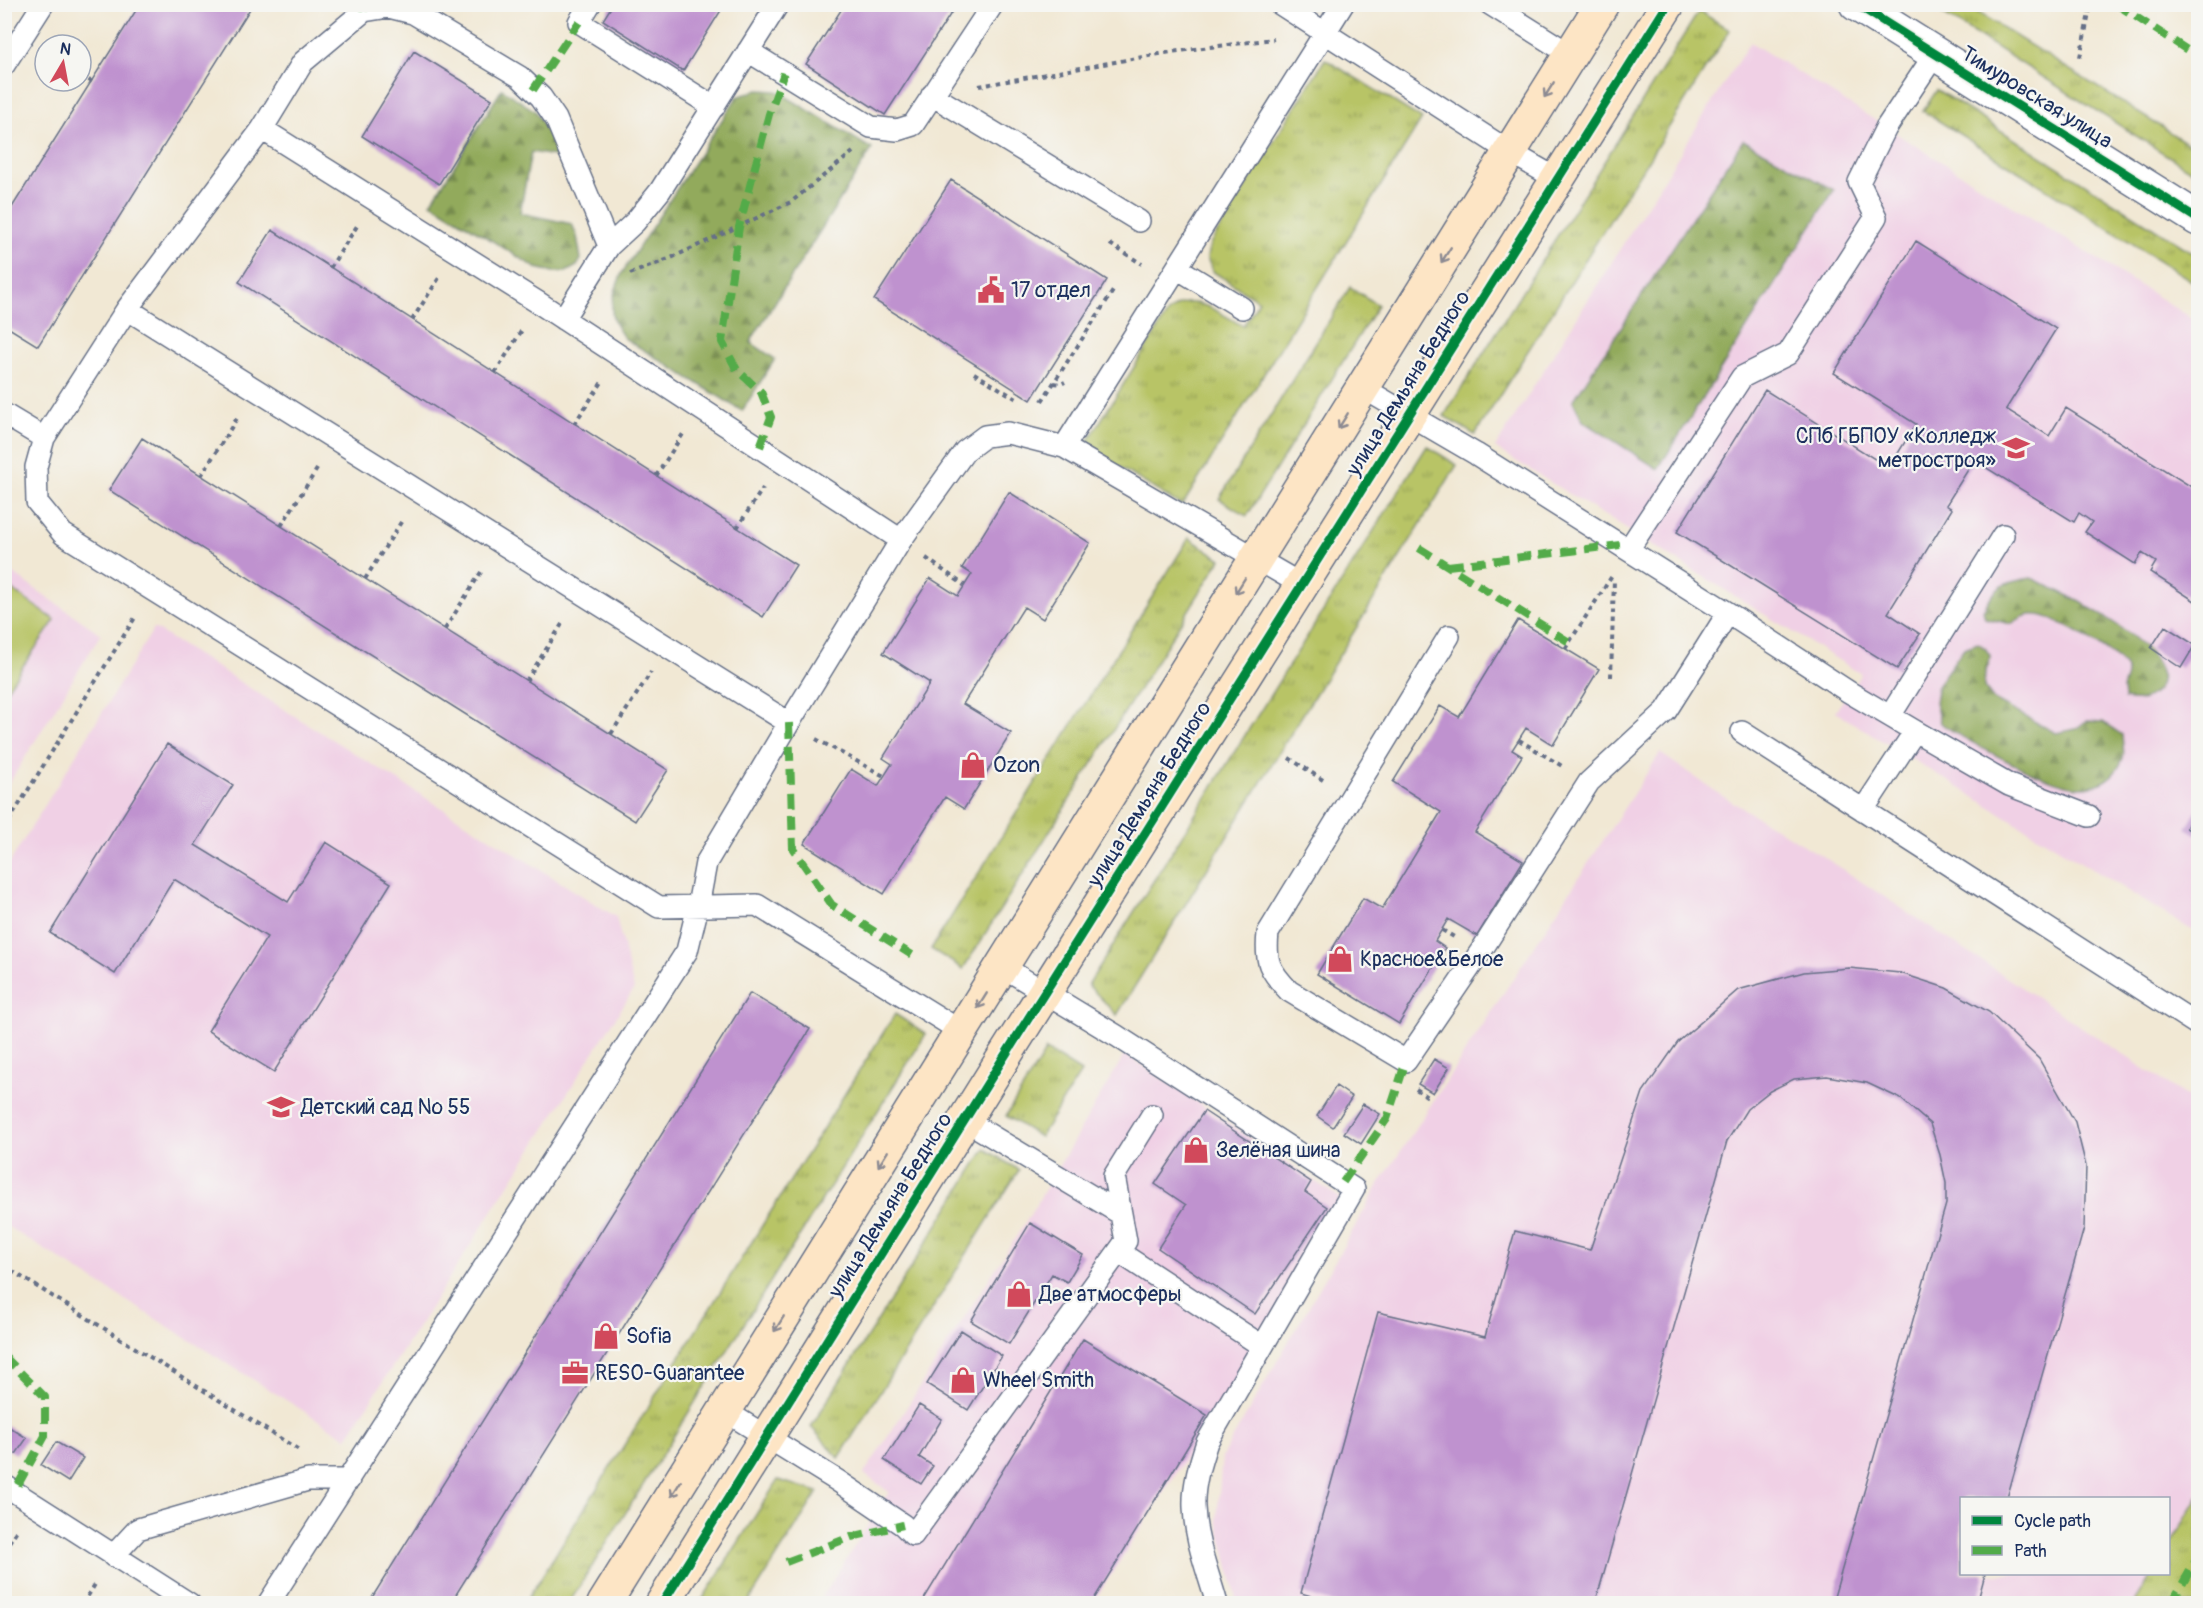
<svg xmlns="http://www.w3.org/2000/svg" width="2203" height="1608" viewBox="0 0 2203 1608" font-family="Pangolin,sans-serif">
  <defs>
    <pattern id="grass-tufts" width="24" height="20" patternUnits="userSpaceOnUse" patternTransform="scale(1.5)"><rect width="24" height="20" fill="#b8c466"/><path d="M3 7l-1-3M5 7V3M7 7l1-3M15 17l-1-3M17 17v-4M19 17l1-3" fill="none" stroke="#95a057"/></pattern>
    <pattern id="forest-firs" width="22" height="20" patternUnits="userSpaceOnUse" patternTransform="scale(1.5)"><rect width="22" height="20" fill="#92aa5b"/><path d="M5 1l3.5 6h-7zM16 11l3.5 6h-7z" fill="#768b4e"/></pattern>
  </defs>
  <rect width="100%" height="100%" fill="#f6f6f2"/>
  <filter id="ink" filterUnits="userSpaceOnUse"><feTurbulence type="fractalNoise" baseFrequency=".0167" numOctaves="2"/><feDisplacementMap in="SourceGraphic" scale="12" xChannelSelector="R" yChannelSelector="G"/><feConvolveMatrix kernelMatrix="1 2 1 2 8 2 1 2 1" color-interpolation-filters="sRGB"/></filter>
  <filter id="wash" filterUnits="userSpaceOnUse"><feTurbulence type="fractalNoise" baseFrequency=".008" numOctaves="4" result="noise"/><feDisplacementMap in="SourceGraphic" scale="24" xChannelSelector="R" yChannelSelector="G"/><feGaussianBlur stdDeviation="1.35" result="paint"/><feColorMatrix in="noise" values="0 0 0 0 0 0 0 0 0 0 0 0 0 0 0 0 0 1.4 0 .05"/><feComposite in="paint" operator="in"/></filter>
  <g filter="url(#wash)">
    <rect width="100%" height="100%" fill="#f1e8d4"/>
    <path fill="#f0d0e5" d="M1750 42 2198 322V934L1835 712 1861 674 1495 448Z
      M5 568 101 634 5 790Z
      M154 628 616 917 634 989 347 1438 5 1225 4 872Z
      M1660 753 1721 795 1827 859 2198 1104V1497L2169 1547 2168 1498H1962V1574H2152L2134 1603H1238L1217 1520 1222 1457 1380 1183Z
      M1125 1054 1340 1198 1250 1358 1093 1603 818 1604 889 1492 864 1474 1030 1215Z"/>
    <path fill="url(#grass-tufts)" stroke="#6a7a62" stroke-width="1.5" d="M1929 5H1966L2198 150V175Z
      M1699 11 1730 30 1475 435 1444 416Z
      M1325 59 1422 119 1182 506 1085 446 1167 314C1170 311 1175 306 1179 305 1199 296 1226 317 1243 326L1259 301 1212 271 1207 257 1210 244Z
      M1937 90 2198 256V285L1923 111Z
      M1350 287 1378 305 1247 516 1219 499Z
      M1427 446 1457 465 1117 1015 1088 985Z
      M1189 538 1221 559 963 969 931 949Z
      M895 1014 926 1034 569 1603H525Z
      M1046 1050 1081 1072 1040 1137 1006 1116Z
      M985 1149 1019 1170 839 1458 811 1427Z
      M778 1480 818 1492 748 1603H700Z
      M2198 1497V1603H2134L2152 1574H2168L2169 1547Z"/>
    <path fill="url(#forest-firs)" stroke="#566c5c" stroke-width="1.5" d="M502 89 535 111 550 136 560 157 531 152 520 213 572 224 577 236 581 259 577 266 566 272H553L536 268 431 203Z
      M758 90 777 91 872 149 750 342 775 359 742 411 624 338C621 333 616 327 614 321 608 306 616 287 622 273L737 97Z
      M1743 140 1834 190 1658 469 1583 421 1573 401Z
      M2031 578C2056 589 2195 654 2154 693 2145 702 2136 701 2124 699 2124 695 2123 692 2123 689 2124 681 2130 676 2125 667 2116 653 2053 615 2037 615 2026 614 2020 618 2011 624L1985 618 1983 610C1996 586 2004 582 2031 578Z
      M1978 643 1985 648 1991 657 1985 673 1984 687 1994 700 2056 733 2076 729 2086 721 2103 722 2122 735C2122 742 2125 752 2123 758 2116 778 2099 787 2080 787 2050 787 1967 741 1940 723L1935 702 1938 684 1964 648Z"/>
    <path fill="#b8c466" stroke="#6a7a62" stroke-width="1.5" d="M5 585 55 620 5 692Z"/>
    <g id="blocks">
      <path fill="#bf92cf" d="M140 4H253L38 346 4 325V220Z
        M613 4H725L683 71 603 20Z
        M845 4H957L885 115 806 64Z
        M2184 4H2198V13Z
        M414 51 492 99 439 184 362 136Z
        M951 180 1107 280 1031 400 874 300Z
        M272 230 796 565 763 617 239 282Z
        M1916 241 2056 329 2006 409 2049 436 2066 408 2198 491V603L2150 572 2156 562 2142 553 2135 564 2085 532 2092 522 2079 513 2074 522 1974 460 1946 505 1952 509 1888 613 1920 634 1897 669 1677 532 1765 390 1889 468 1916 424 1834 373Z
        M142 438 668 770 635 821 109 490Z
        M1009 492 1090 543 1043 619 1024 607 963 704 1011 733 964 809 945 797 884 894 804 844 851 769 878 786 892 764 883 758 930 683 883 653 930 578 958 596 972 574 962 568Z
        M1518 620 1599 669 1553 745 1526 728 1512 750 1522 756 1475 832 1523 861 1477 936 1448 919 1435 941 1445 948 1399 1024 1317 974 1363 898 1382 909 1441 812 1393 782 1440 706 1459 717Z
        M2165 626 2195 645 2181 668 2151 648Z
        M167 744 233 785 195 845 288 902 326 842 391 883 274 1072 208 1031 267 937 174 879 115 974 50 933Z
        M2198 807V835L2186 828Z
        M1849 968 1900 973 1946 988 1989 1012 2039 1059 2075 1122 2086 1166 2084 1228 2007 1498H1962V1574H1985L1977 1604H1832L1946 1204V1183L1940 1155 1930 1124 1901 1099 1867 1083 1827 1076 1794 1079 1770 1091 1747 1109 1727 1141 1595 1604H1337L1301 1593 1378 1312 1485 1337 1515 1231 1590 1250 1643 1092 1678 1042 1738 990 1804 972Z
        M750 993 810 1029 450 1604H368Z
        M1434 1059 1449 1068 1433 1093 1418 1084Z
        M1336 1086 1352 1097 1333 1127 1317 1116Z
        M1363 1104 1380 1114 1361 1144 1344 1133Z
        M1204 1111 1311 1182 1305 1192 1327 1207 1255 1314 1158 1248 1186 1205 1155 1184Z
        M1030 1223 1083 1255 1067 1282 1052 1274 1009 1344 971 1321Z
        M961 1330 1002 1356 968 1410 927 1384Z
        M1083 1339 1207 1415 1168 1479 1091 1604H921Z
        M919 1405 942 1419 919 1457 933 1466 921 1484 884 1460Z
        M4 1424 27 1438 16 1454 4 1447Z
        M56 1442 83 1458 68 1482 41 1465Z"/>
    </g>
  </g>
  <g filter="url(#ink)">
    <use href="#blocks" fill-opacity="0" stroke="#667087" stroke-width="1.5"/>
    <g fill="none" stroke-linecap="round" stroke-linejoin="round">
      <defs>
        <path id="lane" d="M590 4 579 22 714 107
          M1280 4 1510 152 1557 179
          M1490 4 1571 55
          M748 51 871 127 897 130 913 125 993 4
          M4 65 43 4
          M932 95 1139 221
          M262 129 539 303 901 540
          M1177 268 1242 308
          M127 309 789 723
          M563 319 609 246
          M1363 388 1476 454 1728 613 1849 692 1915 731 2009 785 2089 816
          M4 414 44 438 36 467 37 502 63 534 659 907 757 905 962 1032
          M44 438 127 309 262 129 303 62 364 11 389 7 413 13 520 77 541 97 556 119 609 246 635 222 660 191 778 4
          M1064 447 1343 4
          M1628 550 1742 377 1788 354 1876 217 1859 182 1886 128 1935 54
          M1449 636 1268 933C1265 962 1269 970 1289 991L1406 1061 1481 951 1589 782 1666 711 1728 613
          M1890 716 2003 535
          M1742 732 2198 1025
          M1863 810 1915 731
          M1003 967 1117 1036 1354 1189 1207 1442C1200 1463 1193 1485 1194 1507 1195 1540 1208 1572 1217 1604
          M965 1120 1121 1214
          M1119 1252 1262 1346
          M725 1411 838 1481 903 1525 913 1535 1126 1241 1114 1176 1152 1115
          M4 1485 190 1604
          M113 1556 138 1529 308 1480H349
          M268 1604 687 951 698 906 706 863 789 723 901 540 965 451 985 436 1008 433 1064 447 1302 585"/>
        <path id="street" d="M1856 4 2198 219"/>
        <path id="secondary" d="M604 1604 1602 4
          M662 1604 1004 1057 1668 4"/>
      </defs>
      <use href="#lane" stroke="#667087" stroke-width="24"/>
      <use href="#street" stroke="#667087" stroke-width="36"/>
      <use href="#secondary" stroke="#667087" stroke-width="36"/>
      <path stroke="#667087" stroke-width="4" stroke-dasharray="4.5 4.5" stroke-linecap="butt" d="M2080 57 2091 4
        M81 75 92 82
        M979 86 1171 52 1274 39
        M1110 244 1142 264
        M330 268 357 226
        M630 274 671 258 791 202 853 152
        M412 320 439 278
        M495 373 522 330
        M974 373 1020 401
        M1054 383 1061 384 1065 382
        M1042 401 1113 291
        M574 424 602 382
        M201 476 239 415
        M656 476 683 434
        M281 526 319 466
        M737 528 763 488
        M926 558 964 585
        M365 579 403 519
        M445 629 483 569
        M1565 649 1612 576
        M1611 677 1614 579
        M526 681 564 621
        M611 734 651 672
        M816 739 884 776
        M1519 740 1562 766
        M1289 758 1323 780
        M4 829 136 616
        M1442 930 1454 937
        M1416 1089 1428 1097
        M4 1266 299 1450
        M4 1550 17 1530
        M83 1604 97 1581"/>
      <use href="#lane" stroke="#fff" stroke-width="21"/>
      <use href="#street" stroke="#fff" stroke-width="33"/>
      <use href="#secondary" stroke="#fde5c5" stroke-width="33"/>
      <path stroke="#52ab49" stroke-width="8" stroke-dasharray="15 8" stroke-linecap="butt" d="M2116 4 2198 57
        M389 7 391 4
        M364 11 365 4
        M533 90 579 22
        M760 447 771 417 761 392 737 370 722 342 739 227 769 114 784 73
        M1419 548 1569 642
        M1448 566 1620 545
        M789 723 793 849 832 905 912 955
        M1343 1182 1387 1119 1406 1061
        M4 1356 45 1397V1436L14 1492
        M786 1562 851 1537 903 1525
        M2171 1604 2198 1557"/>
      <defs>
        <path id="cycleway" d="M1856 4 2198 219
          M662 1604 1004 1057 1668 4"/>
      </defs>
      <use href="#cycleway" stroke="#f6f6f2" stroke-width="13"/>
      <use href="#cycleway" stroke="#00873e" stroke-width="9"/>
    </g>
    <defs><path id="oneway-shaft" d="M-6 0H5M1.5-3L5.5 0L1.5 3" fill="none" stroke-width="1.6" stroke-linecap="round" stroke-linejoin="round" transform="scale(1.5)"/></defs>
    <g stroke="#8c8a92">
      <use href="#oneway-shaft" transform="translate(1549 90) rotate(122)"/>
      <use href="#oneway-shaft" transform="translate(1446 255) rotate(122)"/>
      <use href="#oneway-shaft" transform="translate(1343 421) rotate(122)"/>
      <use href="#oneway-shaft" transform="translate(1240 586) rotate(122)"/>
      <use href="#oneway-shaft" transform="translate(982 1001) rotate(122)"/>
      <use href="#oneway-shaft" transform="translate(883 1159) rotate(122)"/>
      <use href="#oneway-shaft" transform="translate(779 1324) rotate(122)"/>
      <use href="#oneway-shaft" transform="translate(676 1489) rotate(122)"/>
    </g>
  </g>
  <defs>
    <symbol id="civic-bare" viewBox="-9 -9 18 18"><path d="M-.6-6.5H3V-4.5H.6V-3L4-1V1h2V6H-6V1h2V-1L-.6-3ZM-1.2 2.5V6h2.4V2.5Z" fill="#d1495b" stroke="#f6f6f2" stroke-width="2.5" paint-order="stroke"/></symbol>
    <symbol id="university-bare" viewBox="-9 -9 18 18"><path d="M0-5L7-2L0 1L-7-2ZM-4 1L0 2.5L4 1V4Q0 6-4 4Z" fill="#d1495b" stroke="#f6f6f2" stroke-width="2.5" paint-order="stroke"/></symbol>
    <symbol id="shop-bare" viewBox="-9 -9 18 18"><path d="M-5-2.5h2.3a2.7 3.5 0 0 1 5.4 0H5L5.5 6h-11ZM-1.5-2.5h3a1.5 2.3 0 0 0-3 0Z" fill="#d1495b" stroke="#f6f6f2" stroke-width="2.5" paint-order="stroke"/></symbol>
    <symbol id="school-bare" viewBox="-9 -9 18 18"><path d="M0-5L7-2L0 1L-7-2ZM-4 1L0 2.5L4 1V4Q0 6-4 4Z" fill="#d1495b" stroke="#f6f6f2" stroke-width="2.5" paint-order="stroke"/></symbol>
    <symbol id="office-bare" viewBox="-9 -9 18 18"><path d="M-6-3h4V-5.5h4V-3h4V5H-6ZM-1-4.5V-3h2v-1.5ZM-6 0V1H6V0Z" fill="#d1495b" stroke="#f6f6f2" stroke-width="2.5" paint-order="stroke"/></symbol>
  </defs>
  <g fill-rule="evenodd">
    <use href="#civic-bare" x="972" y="271" width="38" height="38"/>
    <use href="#university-bare" x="1997" y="429" width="38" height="38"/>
    <use href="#shop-bare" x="954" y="746" width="38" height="38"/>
    <use href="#shop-bare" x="1321" y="940" width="38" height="38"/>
    <use href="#school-bare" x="262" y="1088" width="38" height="38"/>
    <use href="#shop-bare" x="1177" y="1131" width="38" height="38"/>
    <use href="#shop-bare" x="1000" y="1275" width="38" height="38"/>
    <use href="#shop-bare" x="587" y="1317" width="38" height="38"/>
    <use href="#office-bare" x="556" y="1354" width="38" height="38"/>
    <use href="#shop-bare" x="944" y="1361" width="38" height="38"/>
  </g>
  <g text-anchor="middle" stroke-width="4.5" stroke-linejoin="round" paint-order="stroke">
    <g font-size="21" fill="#1b2f5e" stroke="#f6f6f2">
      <text transform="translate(2037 97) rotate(32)" y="7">Тимуровская улица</text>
      <text transform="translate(1408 383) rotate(-58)" y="7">улица Демьяна Бедного</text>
      <text transform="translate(1149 794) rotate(-58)" y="7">улица Демьяна Бедного</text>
      <text transform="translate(890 1205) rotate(-58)" y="7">улица Демьяна Бедного</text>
    </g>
    <g font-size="21" fill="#1b2f5e" stroke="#f6f6f2" text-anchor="start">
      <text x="1011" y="297">17 отдел</text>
      <text x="1996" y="443" text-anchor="end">СПб ГБПОУ «Колледж<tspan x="1996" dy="24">метростроя»</tspan></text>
      <text x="993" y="772">Ozon</text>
      <text x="1360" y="966">Красное&amp;Белое</text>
      <text x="301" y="1114">Детский сад № 55</text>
      <text x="1216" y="1157">Зелёная шина</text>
      <text x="1039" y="1301">Две атмосферы</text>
      <text x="626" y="1343">Sofia</text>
      <text x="595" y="1380">RESO-Guarantee</text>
      <text x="983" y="1387">Wheel Smith</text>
    </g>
  </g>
  <rect width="2203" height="1608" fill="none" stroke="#f6f6f2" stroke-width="24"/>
  <rect x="1960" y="1497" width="210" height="78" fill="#f6f6f2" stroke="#9ea6b7" stroke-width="1.5"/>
  <rect x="1972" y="1516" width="30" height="9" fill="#00873e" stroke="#9ea6b7" stroke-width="1.5"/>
  <text x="2014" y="1527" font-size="18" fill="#1b2f5e">Cycle path</text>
  <rect x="1972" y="1546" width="30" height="9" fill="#52ab49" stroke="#9ea6b7" stroke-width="1.5"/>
  <text x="2014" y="1557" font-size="18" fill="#1b2f5e">Path</text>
  <g transform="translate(63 63) rotate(10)"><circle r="28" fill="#f6f6f2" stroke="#9ea6b7" stroke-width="1.5"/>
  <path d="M0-4.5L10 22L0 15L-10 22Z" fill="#d1495b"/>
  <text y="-9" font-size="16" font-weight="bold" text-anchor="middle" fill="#1b2f5e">N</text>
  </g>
</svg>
